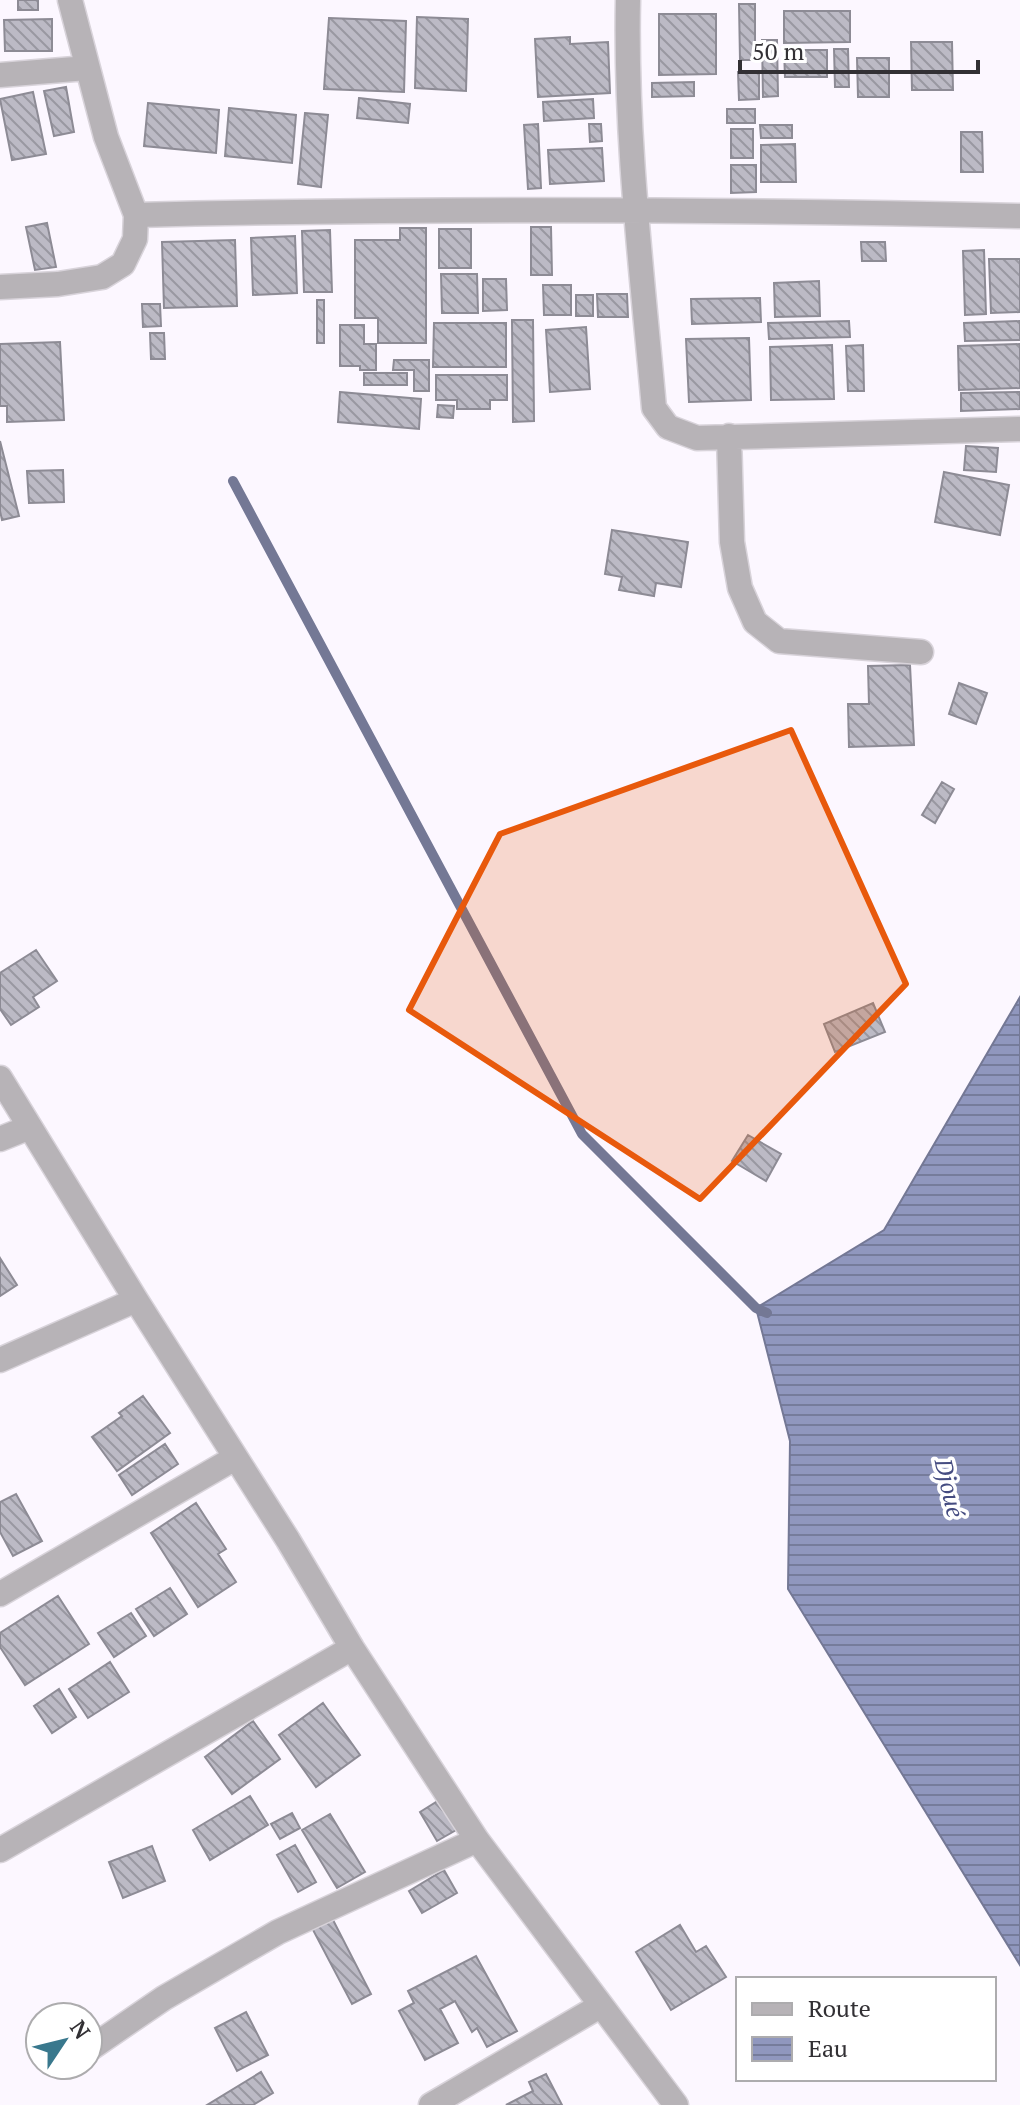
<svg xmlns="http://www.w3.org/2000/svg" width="1020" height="2105" viewBox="0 0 1020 2105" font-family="'PT Serif',serif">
  <defs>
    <pattern id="water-rules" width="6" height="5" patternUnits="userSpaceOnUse" patternTransform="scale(2)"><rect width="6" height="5" fill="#9097be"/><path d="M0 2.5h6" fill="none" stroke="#767c9b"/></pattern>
    <pattern id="building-back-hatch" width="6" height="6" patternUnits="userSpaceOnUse" patternTransform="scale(2)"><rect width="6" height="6" fill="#bcbac5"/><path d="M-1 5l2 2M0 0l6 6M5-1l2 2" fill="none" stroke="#9998a1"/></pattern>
  </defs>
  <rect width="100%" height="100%" fill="#fcf7ff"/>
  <path fill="url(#water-rules)" stroke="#747895" stroke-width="2" d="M1020 997V1965L788 1589 790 1441 756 1308 884 1230Z"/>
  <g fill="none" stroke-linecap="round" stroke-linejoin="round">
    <path stroke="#747895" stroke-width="10" d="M233 481 582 1134 756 1308 767 1313"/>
  </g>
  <path fill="url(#building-back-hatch)" stroke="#8d8b95" stroke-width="2" d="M18 0H38V10H18Z
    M739 4H755V60H740Z
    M784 11H850V42L784 43Z
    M659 14H716V74L659 75Z
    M417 17 468 19 466 91 415 88Z
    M329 18 406 21 404 92 324 89Z
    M52 19V51H5L4 20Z
    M570 37V44L608 42 610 93 538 97 535 39Z
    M762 40H777L778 96 763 97Z
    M911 42H952L953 90H912Z
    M834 49H848L849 87H835Z
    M784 50H827V77H785Z
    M857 58H889V97H858Z
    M738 72H759V99L739 100Z
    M694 82V96L652 97V83Z
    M66 87 74 132 54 136 44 91Z
    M33 92 46 154 12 160 0 99Z
    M359 98 410 104 408 123 357 118Z
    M593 99 594 118 544 121 543 102Z
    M148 103 219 110 216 153 144 146Z
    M229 108 296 115 292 163 225 156Z
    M727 109H755V123H727Z
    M305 113 328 115 321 187 298 184Z
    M538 124 541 188 528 189 524 125Z
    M589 124H601L602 141 590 142Z
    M760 125H792V138H761Z
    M731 129H753V158H731Z
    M961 132H982L983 172H961Z
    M795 144 796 182H761V145Z
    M602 148 604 181 550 184 548 150Z
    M731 165H756V192L731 193Z
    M47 223 56 267 35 270 26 227Z
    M531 227H551L552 275H531Z
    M400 228H426V343H378V318H355V240H400Z
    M439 229H471V268H439Z
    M330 230 332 292H304L302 231Z
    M295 236 297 293 253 295 251 238Z
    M235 240 237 306 164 308 162 242Z
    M861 242H885L886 261H862Z
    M984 250 986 314 965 315 963 251Z
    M989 259H1020V312L991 313Z
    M441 274H477L478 313H442Z
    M483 279H506L507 310 483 311Z
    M819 281 820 316 775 317 774 283Z
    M543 285H571V315H544Z
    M597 294H627L628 317H598Z
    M576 295H593V316H576Z
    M760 298 761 322 692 324 691 299Z
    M317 300H324V343H317Z
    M142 304H160L161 326 143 327Z
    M512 320H533L534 421 513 422Z
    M849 321 850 337 769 339 768 323Z
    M1020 321V340L965 341 964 323Z
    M434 323H506V367H433Z
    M340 325H364V344H376V370H360V366H340Z
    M586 327 590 389 550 392 546 330Z
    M150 333H164L165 359H151Z
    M749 338 751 400 689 402 686 339Z
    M60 342 64 420 7 422V406H0V344Z
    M1020 344V388L959 390 958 346Z
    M832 345 834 399 771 400 770 347Z
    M863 345 864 391H848L846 346Z
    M394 360H429V391H414V370H393Z
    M364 373H407V385H364Z
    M436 375H507V400H490V409H457V400H436Z
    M340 392 421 399 419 429 338 422Z
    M1020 392V409L961 411V393Z
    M438 405 454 406 453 418 437 417Z
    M0 441 19 516 2 520 0 511Z
    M966 446 998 448 996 472 964 470Z
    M63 470 64 502 29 503 27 471Z
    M944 472 1009 485 1000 535 935 522Z
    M612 530 688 542 681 587 656 583 654 596 619 590 622 577 605 574Z
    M910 665 914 745 849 747 848 704H869L868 666Z
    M959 683 987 693 976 724 949 714Z
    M942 782 954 789 935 823 922 815Z
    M36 950 57 981 33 997 39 1007 11 1025 0 1009V973Z
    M873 1003 885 1032 835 1052 824 1024Z
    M748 1135 781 1154 766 1181 732 1161Z
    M0 1258 17 1285 0 1296Z
    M143 1396 170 1433 117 1471 92 1437 122 1416 119 1413Z
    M165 1444 178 1464 132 1495 119 1475Z
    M16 1494 42 1541 13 1556 0 1532V1502Z
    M196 1503 226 1549 218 1554 236 1582 198 1607 151 1533Z
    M170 1588 187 1614 154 1636 136 1609Z
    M58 1596 89 1644 25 1685 0 1647V1633Z
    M131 1613 146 1636 114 1657 98 1633Z
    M110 1662 129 1692 88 1718 69 1689Z
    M59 1689 76 1717 52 1733 34 1706Z
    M323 1703 360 1755 316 1787 279 1735Z
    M253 1721 280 1759 232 1794 205 1757Z
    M250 1796 268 1825 210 1860 193 1830Z
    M441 1799 458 1829 437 1841 420 1812Z
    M292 1813 300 1828 280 1839 271 1824Z
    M330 1814 365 1872 337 1888 302 1830Z
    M295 1845 316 1882 298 1892 277 1855Z
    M152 1846 165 1881 123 1898 109 1862Z
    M444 1870 457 1893 422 1913 409 1891Z
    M332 1918 371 1994 352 2004 312 1928Z
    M680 1925 696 1952 706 1946 726 1977 671 2010 636 1952Z
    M476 1956 517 2031 487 2047 477 2028 472 2032 455 2001 440 2009 458 2043 425 2060 399 2011 414 2003 408 1991Z
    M246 2012 268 2055 237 2071 215 2028Z
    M261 2072 273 2093 253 2105H207Z
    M546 2074 562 2105H506L533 2091 529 2082Z"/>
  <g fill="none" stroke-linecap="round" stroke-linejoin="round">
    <defs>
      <path id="minor" d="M628 0C625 136 642 273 654 408L668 427 697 438 1020 429
        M0 75 87 68
        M136 215C430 208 725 209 1020 216
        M0 287 58 284 102 277 123 264 135 239 136 215 106 137 70 0
        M729 436 732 542 740 588 755 622 779 641 921 652
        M0 1078 136 1300 288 1540 352 1648 477 1840 676 2105
        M0 1139 30 1127
        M0 1360 136 1300
        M0 1594 235 1458
        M0 1850 352 1648
        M88 2050 164 1998 278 1932 477 1840
        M431 2105 600 2006"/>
    </defs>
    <use href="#minor" stroke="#d8d3da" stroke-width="27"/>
    <use href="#minor" stroke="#b7b3b7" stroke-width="24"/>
  </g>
  <path fill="#e8590c" fill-opacity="0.2" stroke="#e8590c" stroke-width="6" stroke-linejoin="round" d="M791 730 906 984 700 1199 409 1010 500 834Z"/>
  <g text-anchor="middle" stroke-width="7" stroke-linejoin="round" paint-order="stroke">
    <g font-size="24" font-style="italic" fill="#454c81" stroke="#fff">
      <text transform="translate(949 1488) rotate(77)" y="8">Djoué</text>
    </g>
  </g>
  <rect x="736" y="1977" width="260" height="104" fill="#ffffff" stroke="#adacae" stroke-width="2"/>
  <rect x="752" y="2003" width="40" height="12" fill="#b7b3b7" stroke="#adacae" stroke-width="2"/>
  <text x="808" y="2017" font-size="24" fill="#323034">Route</text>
  <rect x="752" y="2037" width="40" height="24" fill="url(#water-rules)" stroke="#adacae" stroke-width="2"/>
  <text x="808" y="2057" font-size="24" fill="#323034">Eau</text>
  <g transform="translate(64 2041) rotate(55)"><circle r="38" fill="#ffffff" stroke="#adacae" stroke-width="2"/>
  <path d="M0-6L14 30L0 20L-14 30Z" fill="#39788d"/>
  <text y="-12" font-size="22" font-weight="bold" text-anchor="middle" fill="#323034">N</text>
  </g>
  <path d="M740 60v12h238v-12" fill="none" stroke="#323034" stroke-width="4"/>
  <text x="752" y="60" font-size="24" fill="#323034" stroke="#ffffff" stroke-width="6" paint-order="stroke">50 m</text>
</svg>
